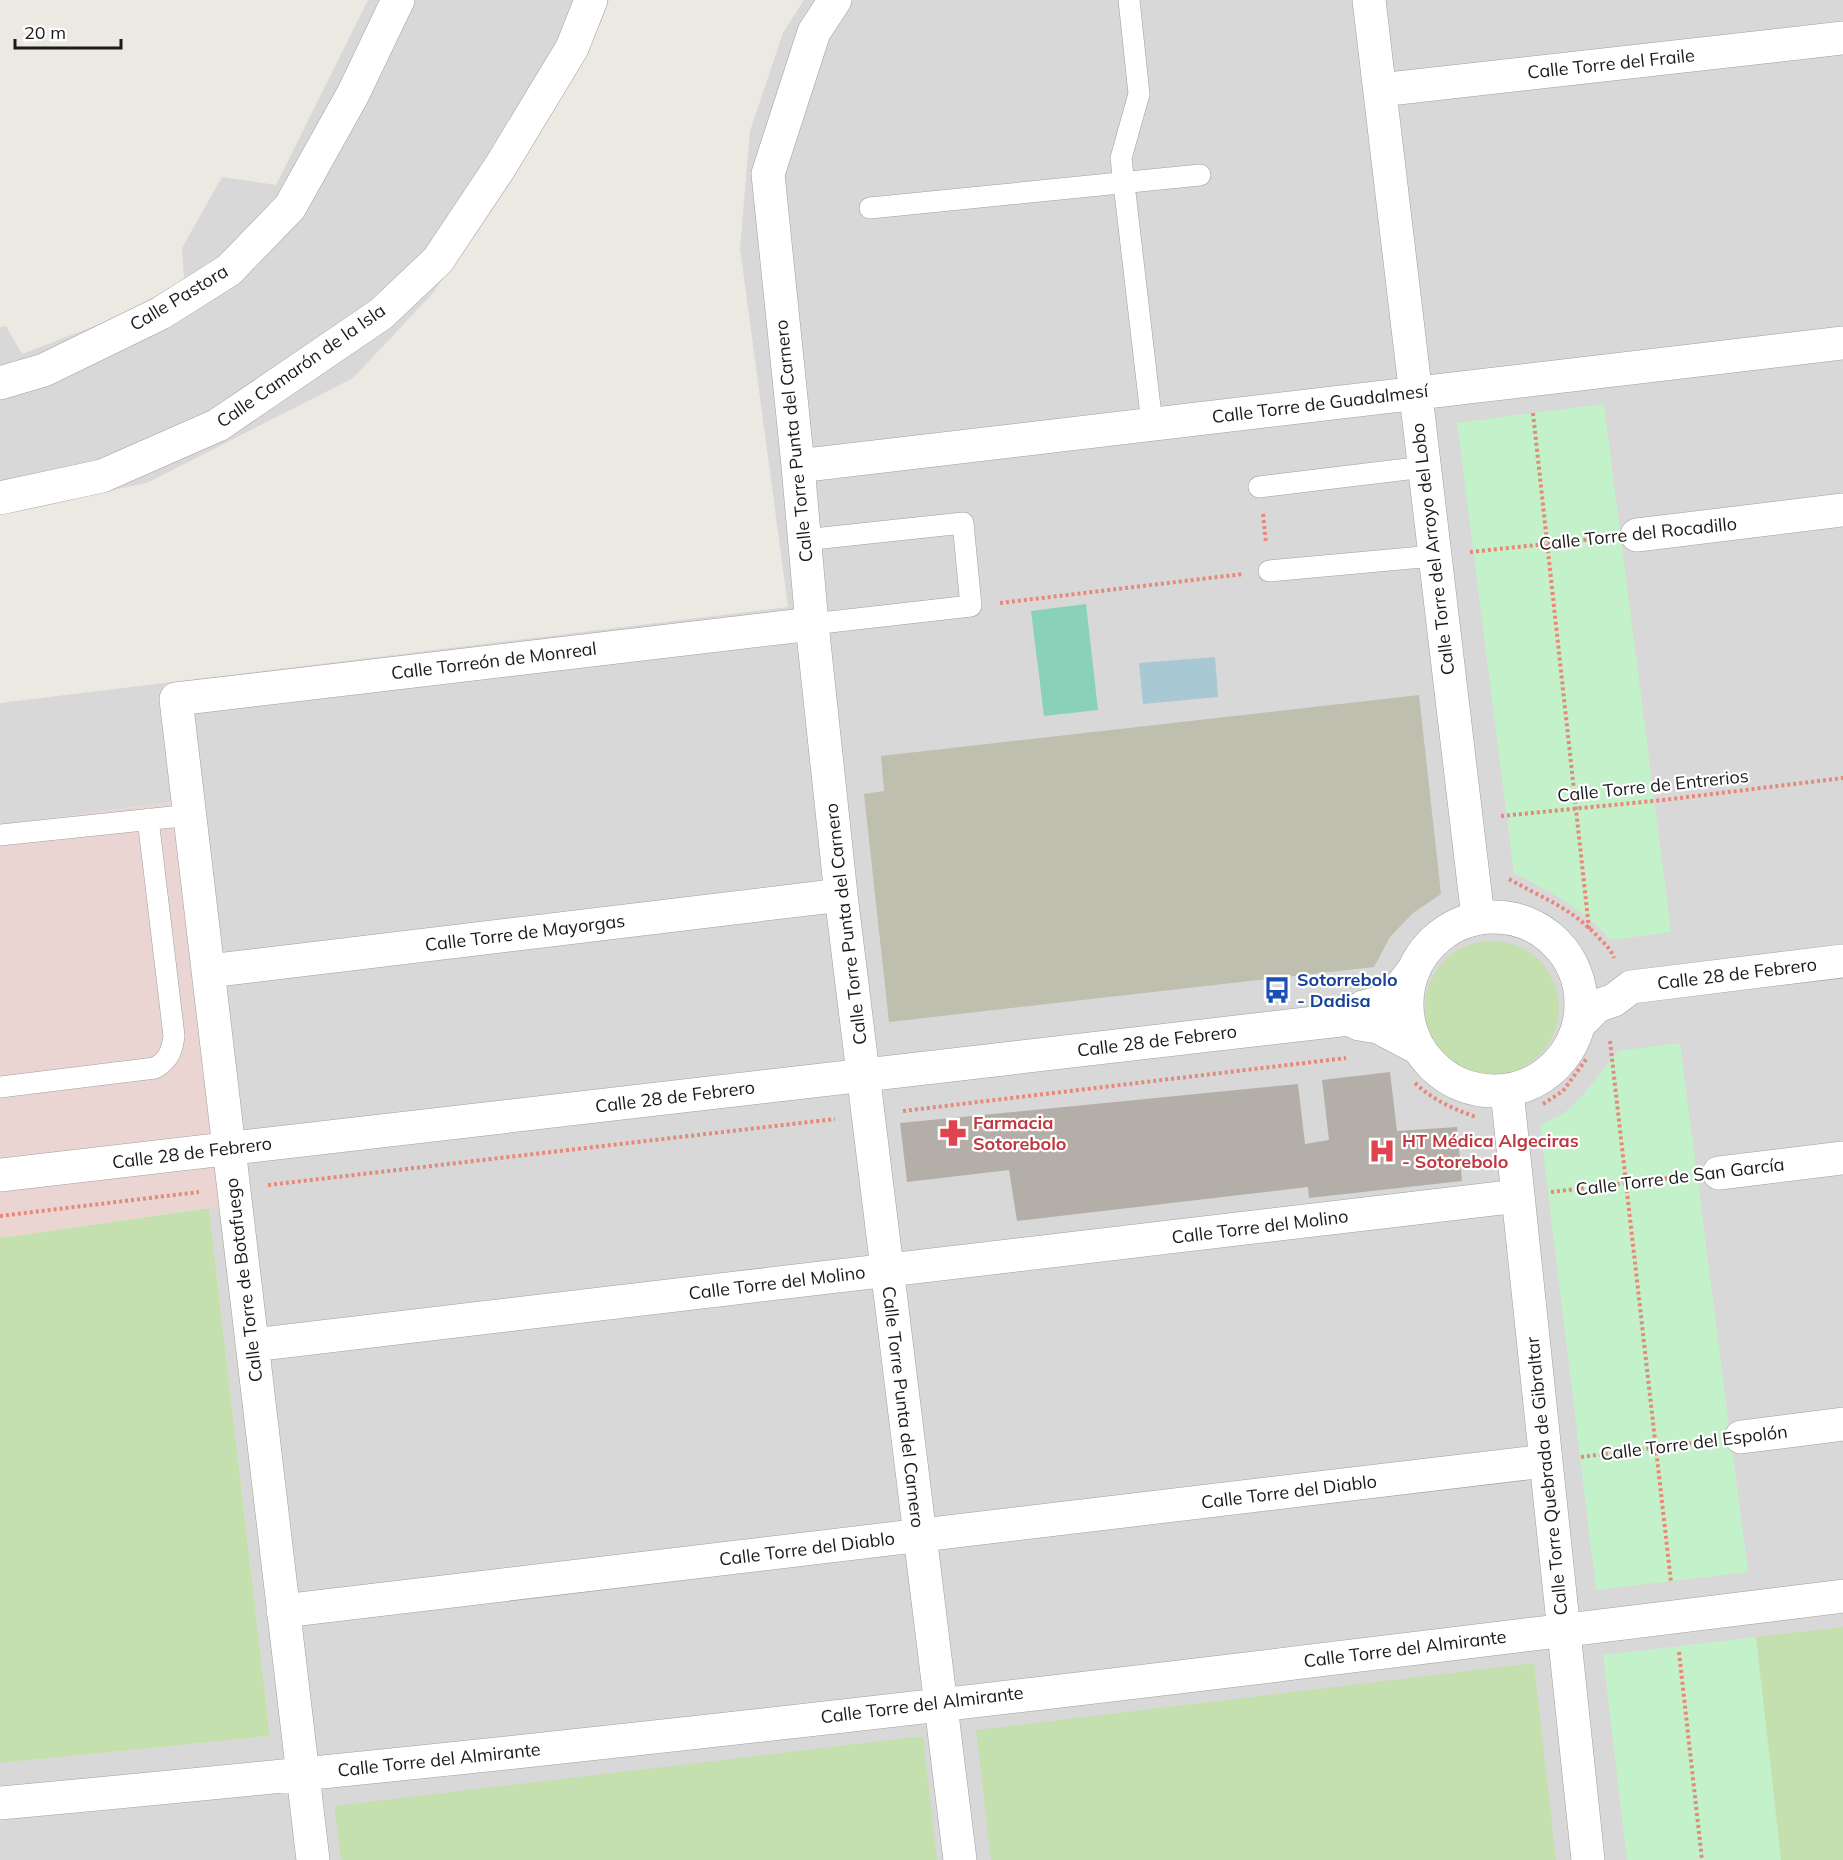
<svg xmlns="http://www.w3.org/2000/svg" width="1843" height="1860" viewBox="0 0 1843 1860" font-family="Mulish,sans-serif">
  <rect width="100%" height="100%" fill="#ece9e2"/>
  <path fill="#d9d8d8" d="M368 0H609L601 22 524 154 434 292 353 378 147 483 0 513V327L6 326 22 354 118 317 184 280 182 248 222 177 276 185Z
    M804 0H1843V1860H0V1763L270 1736 209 1208 234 1204 188 800 0 825V703L788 607 740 248 750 131 783 33Z"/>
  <path fill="#ebd5d3" d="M189 800 235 1204 0 1238V825Z"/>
  <path fill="#bebfaf" d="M1419 695 1441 894 1413 913 1390 937 1374 967 889 1022 864 794 884 791 881 756Z"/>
  <path fill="#c4e0ae" d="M1425 1008a67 67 0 1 1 134 0a67 67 0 1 1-134 0Z
    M209 1208 270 1736 0 1763V1238Z
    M1843 1627V1860H1781L1756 1637Z
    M1534 1663 1556 1860H991L976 1730Z
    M923 1736 937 1860H341L334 1806Z"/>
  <path fill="#c3f1c9" d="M1604 404 1671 932 1611 940C1584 910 1550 891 1514 873L1457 423Z
    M1680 1043 1748 1572 1596 1590 1540 1125 1563 1114 1582 1096 1618 1051Z
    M1756 1637 1781 1860H1627L1603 1655Z"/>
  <path fill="#89d1b9" d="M1086 604 1098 710 1044 716 1031 611Z"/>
  <path fill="#a8c8d4" d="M1215 657 1218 697 1143 704 1139 663Z"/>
  <path fill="#b4aea8" d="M1390 1072 1397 1131 1457 1127 1462 1181 1309 1198 1308 1187 1017 1221 1009 1170 907 1182 900 1123 1298 1084 1305 1144 1329 1140 1322 1080Z"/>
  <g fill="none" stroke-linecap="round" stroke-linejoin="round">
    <defs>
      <path id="service" d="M1129 0 1139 94 1121 158 1152 424
        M870 208 1200 175
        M1259 487 1424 467
        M804 540 963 523 971 606 812 624
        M1269 571 1433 556
        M0 835 191 815
        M0 1087 155 1068C169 1060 172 1051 174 1036L148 819"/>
      <path id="minor" d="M835 0 814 32 768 174 798 466 812 624 841 895 960 1860
        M1369 0 1478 918
        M1380 90 1843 38
        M0 383 44 370 161 313 229 270 290 207 353 94 398 0
        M798 466 1843 343
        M0 498 102 476 218 425 381 314 438 260 500 167 572 48 591 0
        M1637 535 1843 510
        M209 971 841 895
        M1507 1091 1588 1860
        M1719 1173 1843 1158
        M252 1345 1518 1196
        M1741 1437 1843 1424
        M283 1611 1545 1461
        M0 1803C616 1747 1229 1672 1843 1596
        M313 1860 176 699 812 624"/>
      <path id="tertiary" d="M1407 1004a87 87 0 1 1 174 0a87 87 0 1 1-174 0Z
        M1349 1019 1359 1024 1378 1027 1418 1048
        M1580 1023 1597 1006 1614 1000 1631 987 1843 961
        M0 1175 1349 1019 1363 1007 1379 1003 1387 997 1403 984 1415 968"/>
    </defs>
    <use href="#service" stroke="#9f9f9f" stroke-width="22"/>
    <use href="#minor" stroke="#9f9f9f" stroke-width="34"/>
    <use href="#tertiary" stroke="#9f9f9f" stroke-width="34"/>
    <path stroke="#e78978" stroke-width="4" stroke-dasharray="3 3" stroke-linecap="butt" d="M1533 413 1589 929
      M1263 514 1266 543
      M1470 552 1603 538
      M1000 603 1243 574
      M1501 816 1663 800 1843 778
      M1509 879C1544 899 1572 908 1600 939 1606 945 1611 950 1614 958
      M1610 1041 1671 1582
      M1415 1083C1433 1100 1453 1109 1476 1117
      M1543 1104 1563 1091 1587 1058
      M903 1111 1346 1058
      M268 1185 835 1119
      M1551 1192 1687 1176
      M0 1216 199 1192
      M1581 1457 1708 1441
      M1679 1652 1702 1860"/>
    <use href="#service" stroke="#fff" stroke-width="21"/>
    <use href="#minor" stroke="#fff" stroke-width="33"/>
    <use href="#tertiary" stroke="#fff" stroke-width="33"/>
  </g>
  <defs>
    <symbol id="bus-bare" viewBox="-9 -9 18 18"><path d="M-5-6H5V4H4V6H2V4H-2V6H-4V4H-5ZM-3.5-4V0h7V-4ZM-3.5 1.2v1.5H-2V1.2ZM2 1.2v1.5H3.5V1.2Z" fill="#1a4fb4" stroke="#fff" stroke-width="2.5" paint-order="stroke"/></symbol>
    <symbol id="pharmacy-bare" viewBox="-9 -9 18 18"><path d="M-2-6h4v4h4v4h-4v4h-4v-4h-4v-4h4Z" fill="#e0444e" stroke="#fff" stroke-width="2.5" paint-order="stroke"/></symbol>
    <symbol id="hospital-bare" viewBox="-9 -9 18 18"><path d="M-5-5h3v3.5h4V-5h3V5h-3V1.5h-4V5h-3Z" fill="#e0444e" stroke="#fff" stroke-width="2.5" paint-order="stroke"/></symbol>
  </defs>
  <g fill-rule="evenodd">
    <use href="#bus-bare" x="1258" y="971" width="38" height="38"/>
    <use href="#pharmacy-bare" x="934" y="1114" width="38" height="38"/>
    <use href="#hospital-bare" x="1363" y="1132" width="38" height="38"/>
  </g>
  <g text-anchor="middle" stroke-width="4.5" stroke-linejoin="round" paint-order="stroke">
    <g font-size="18" fill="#1b1b1b" stroke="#fff">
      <text transform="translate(1611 64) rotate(-6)" y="6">Calle Torre del Fraile</text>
      <text transform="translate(179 298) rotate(-31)" y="6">Calle Pastora</text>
      <text transform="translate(301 366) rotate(-35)" y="6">Calle Camarón de la Isla</text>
      <text transform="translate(1320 404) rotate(-7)" y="6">Calle Torre de Guadalmesí</text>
      <text transform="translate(794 441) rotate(-96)" y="6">Calle Torre Punta del Carnero</text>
      <text transform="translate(1638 534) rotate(-6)" y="6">Calle Torre del Rocadillo</text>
      <text transform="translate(1433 549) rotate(-97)" y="6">Calle Torre del Arroyo del Lobo</text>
      <text transform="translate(494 661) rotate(-7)" y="6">Calle Torreón de Monreal</text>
      <text transform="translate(1653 786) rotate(-6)" y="6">Calle Torre de Entrerios</text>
      <text transform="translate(846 924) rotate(-97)" y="6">Calle Torre Punta del Carnero</text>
      <text transform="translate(525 933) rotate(-7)" y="6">Calle Torre de Mayorgas</text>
      <text transform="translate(1737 974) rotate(-7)" y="6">Calle 28 de Febrero</text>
      <text transform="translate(1157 1041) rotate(-7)" y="6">Calle 28 de Febrero</text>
      <text transform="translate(675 1097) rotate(-7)" y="6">Calle 28 de Febrero</text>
      <text transform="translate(192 1153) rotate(-7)" y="6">Calle 28 de Febrero</text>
      <text transform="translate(1680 1177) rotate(-7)" y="6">Calle Torre de San García</text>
      <text transform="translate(1260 1227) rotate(-7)" y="6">Calle Torre del Molino</text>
      <text transform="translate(244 1280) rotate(-97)" y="6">Calle Torre de Botafuego</text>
      <text transform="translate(777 1283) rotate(-7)" y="6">Calle Torre del Molino</text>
      <text transform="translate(903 1407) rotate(83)" y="6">Calle Torre Punta del Carnero</text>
      <text transform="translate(1694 1443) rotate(-7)" y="6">Calle Torre del Espolón</text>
      <text transform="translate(1547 1476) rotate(-96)" y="6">Calle Torre Quebrada de Gibraltar</text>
      <text transform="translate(1289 1492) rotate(-7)" y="6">Calle Torre del Diablo</text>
      <text transform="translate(807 1549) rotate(-7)" y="6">Calle Torre del Diablo</text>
      <text transform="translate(1405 1649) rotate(-7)" y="6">Calle Torre del Almirante</text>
      <text transform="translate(922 1705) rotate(-7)" y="6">Calle Torre del Almirante</text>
      <text transform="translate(439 1760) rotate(-6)" y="6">Calle Torre del Almirante</text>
    </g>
    <g font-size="18" font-weight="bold" fill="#164399" stroke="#fff" text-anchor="start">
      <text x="1297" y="986">Sotorrebolo<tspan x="1297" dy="21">- Dadisa</tspan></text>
    </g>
    <g font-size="18" font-weight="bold" fill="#be3a42" stroke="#fff" text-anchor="start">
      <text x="973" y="1129">Farmacia<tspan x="973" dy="21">Sotorebolo</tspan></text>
      <text x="1402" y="1147">HT Médica Algeciras<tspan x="1402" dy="21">- Sotorebolo</tspan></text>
    </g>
  </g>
  <path d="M15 39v9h106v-9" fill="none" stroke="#1b1b1b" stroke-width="3"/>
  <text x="24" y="39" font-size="18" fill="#1b1b1b" stroke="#ffffff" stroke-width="4.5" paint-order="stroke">20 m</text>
</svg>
